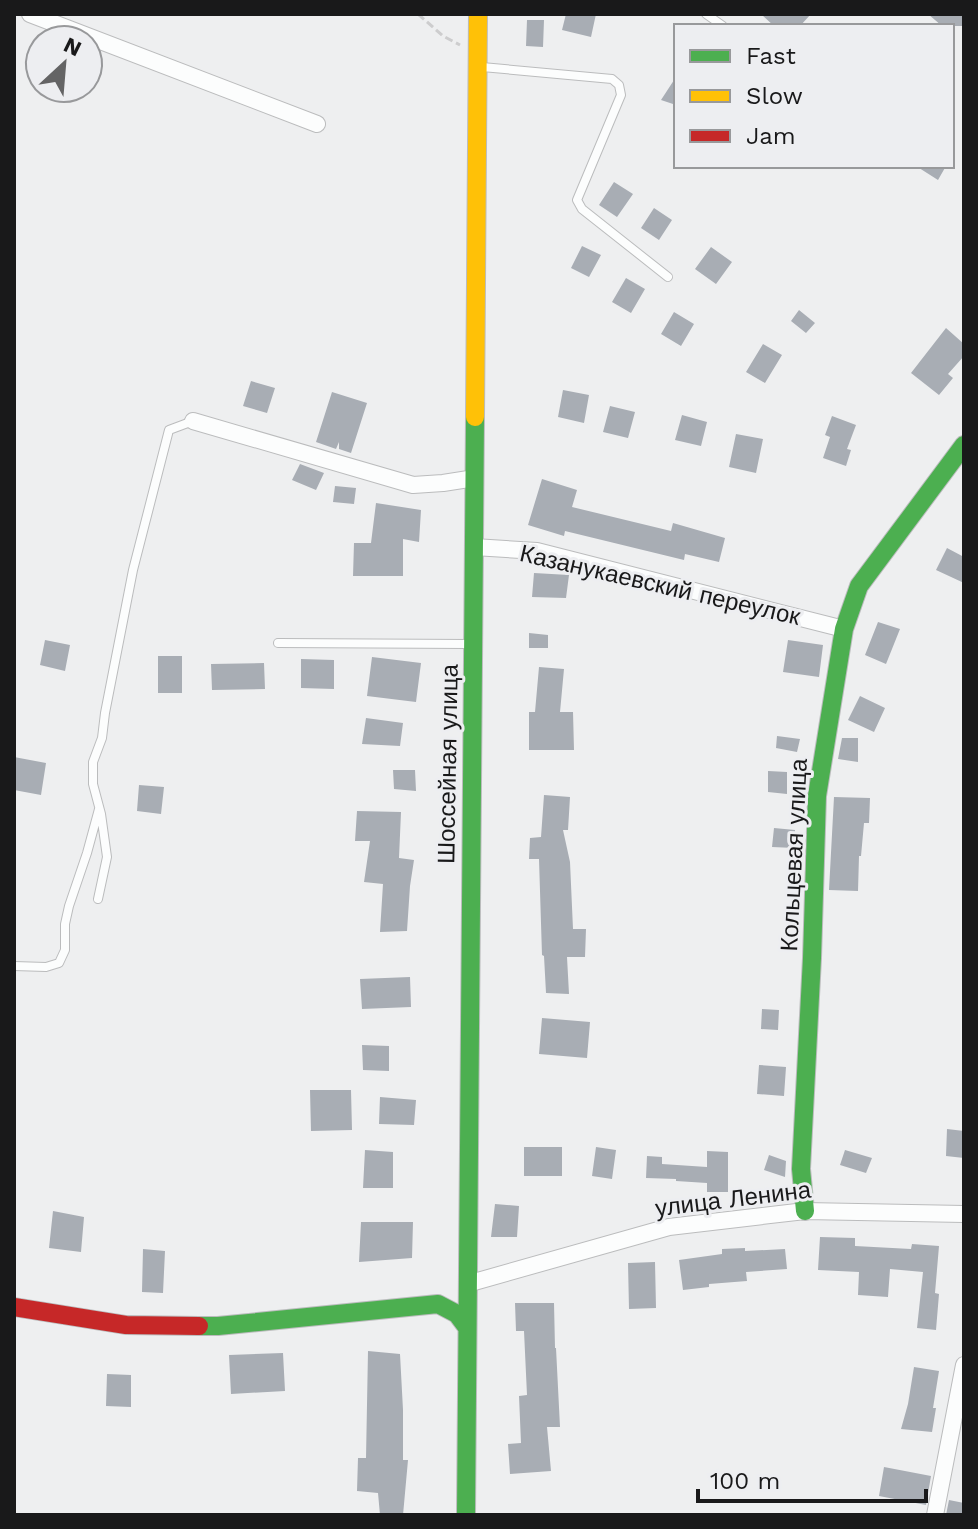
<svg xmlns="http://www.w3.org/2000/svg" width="978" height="1529" viewBox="0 0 978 1529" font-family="'Work Sans',sans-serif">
  <rect width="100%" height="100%" fill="#eeeff0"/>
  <path fill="#a8adb4" d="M566 14H596L591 37 562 30Z
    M761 14H811L800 26H774Z
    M928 14H964V26H942Z
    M527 20H544L543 47 526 46Z
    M676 77V105L661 100Z
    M916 166H946L938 180Z
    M614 182 633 194 617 217 599 205Z
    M654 208 672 220 659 240 641 228Z
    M582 246 601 255 589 277 571 268Z
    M711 247 732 262 716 284 695 269Z
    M626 278 645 289 631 313 612 302Z
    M799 310 815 323 806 333 791 321Z
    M674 312 694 324 681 346 661 334Z
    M946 328 964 344V356L948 374 953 378 939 395 911 373Z
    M763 344 782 355 765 383 746 372Z
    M251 381 275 388 267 413 243 406Z
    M563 390 589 395 584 423 558 417Z
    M332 392 367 403 351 453 339 449V442L336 449 316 442Z
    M610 406 635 412 628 438 603 432Z
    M682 415 707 422 701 446 675 440Z
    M832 416 856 425 847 449 851 450 846 466 823 458 830 437 825 435Z
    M736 434 763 439 756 473 729 467Z
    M300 464 324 473 316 490 292 480Z
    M542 479 577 490 572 507 671 531 673 523 725 538 719 562 685 554 684 560 565 531 564 536 528 525Z
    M335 486 356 488 354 504 333 502Z
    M376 503 421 510 419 542 403 539V576H353L354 543H371Z
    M947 548 964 557V583L936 570Z
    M534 573 569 575 566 598 532 597Z
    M878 622 900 629 886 664 865 655Z
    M529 633 548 635V648H529Z
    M45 640 70 645 65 671 40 665Z
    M788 640 823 645 819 677 783 672Z
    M158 656H182V693H158Z
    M372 657 421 663 416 702 367 696Z
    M301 659 334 660V689L301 688Z
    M264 663 265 689 212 690 211 664Z
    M539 667 564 669 560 712H573L574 750H529V712H535Z
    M860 696 885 708 874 732 848 720Z
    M366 718 403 723 400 746 362 744Z
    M777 736 800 739 797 752 776 748Z
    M842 738H858V762L838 759Z
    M14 757 46 763 41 795 14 790Z
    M393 770H415L416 791 394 789Z
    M768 771 787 772V794L768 792Z
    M139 785 164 787 161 814 137 811Z
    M544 795 570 797 568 830H563L570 862 573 929H586L585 957H567L569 994 546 993 544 956 542 955 539 859H529L530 838 541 837Z
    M834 797 870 798 869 823H864L861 856H859L858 891 829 890Z
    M357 811 401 812 399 858 414 860 410 886 407 931 380 932 383 884 364 882 370 841H355Z
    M774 828 795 830V848L772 847Z
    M410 977 411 1007 362 1009 360 979Z
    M762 1009 779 1010 778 1030 761 1029Z
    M542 1018 590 1022 587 1058 539 1054Z
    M362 1045 389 1046V1071L363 1070Z
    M759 1065 786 1067 784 1096 757 1094Z
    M310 1090H351L352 1130 311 1131Z
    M380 1097 416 1100 414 1125 379 1124Z
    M947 1129 964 1131V1158L946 1156Z
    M524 1147H562V1176H524Z
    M596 1147 616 1150 612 1179 592 1176Z
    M365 1150 393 1152V1188H363Z
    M845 1150 872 1158 866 1173 840 1165Z
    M707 1151 728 1152V1192H707V1183L676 1181V1179L646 1178 647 1156 662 1157V1164L707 1167Z
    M769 1155 786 1161 785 1177 764 1170Z
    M495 1204 519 1206 517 1237H491Z
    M53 1211 84 1217 81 1252 49 1248Z
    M361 1222H413L412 1258 359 1262Z
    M820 1237 855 1238V1246L911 1249 912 1244 939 1246 935 1293 939 1294 936 1330 917 1328 923 1272 890 1269 888 1297 858 1295 859 1272 818 1270Z
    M745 1248V1251L785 1249 787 1269 746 1272 747 1281 709 1284V1287L683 1290 679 1260 722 1254V1249Z
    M143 1249 165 1251 163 1293 142 1292Z
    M655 1262 656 1308 629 1309 628 1263Z
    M515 1303H554L555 1348H556L560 1427H547L551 1471 510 1474 508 1444 521 1443 519 1396 527 1395 524 1331H516Z
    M368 1351 400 1354 403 1410V1460H408L403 1515H380L378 1493 357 1491 358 1458H366Z
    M283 1353 285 1391 231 1394 229 1355Z
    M914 1367 939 1371 933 1408H936L932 1432 901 1429 908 1404Z
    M107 1374 131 1375V1407L106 1406Z
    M884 1467 931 1476 926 1505 879 1496Z
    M949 1500 964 1503V1515H946Z"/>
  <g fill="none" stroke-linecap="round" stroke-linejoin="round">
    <defs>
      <path id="lane" d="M706 14 723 26
        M482 67 612 79 619 85 621 95 577 200 582 209 668 277
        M278 643 469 644
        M98 899 107 857 101 814 93 784V762L102 738 105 713 133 570 169 430 193 421
        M14 966 46 967 59 963 65 950V924L69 906 87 853 99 809"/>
      <path id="street" d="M30 14 317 124
        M193 421 413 485 443 483 475 478
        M474 547 537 551 844 629
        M467 1284 669 1227 805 1211 964 1214
        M935 1515 964 1365"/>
      <path id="fast" d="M805 1211 801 1169 812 958 817 796 844 629 859 586 964 445
        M199 1326H218L438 1304 457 1314 466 1326
        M466 1515 475 417"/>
      <path id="slow" d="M475 417 478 14"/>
      <path id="jam" d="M14 1307 126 1325 199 1326"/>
    </defs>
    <use href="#lane" stroke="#bbbcbd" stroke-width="10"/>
    <use href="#street" stroke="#bbbcbd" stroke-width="18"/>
    <use href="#fast" stroke="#bbbcbd" stroke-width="20"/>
    <use href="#slow" stroke="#bbbcbd" stroke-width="20"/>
    <use href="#jam" stroke="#bbbcbd" stroke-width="20"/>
    <path stroke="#cdcdce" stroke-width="3" stroke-dasharray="8 4" stroke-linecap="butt" d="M418 14 443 36 460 45"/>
    <use href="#lane" stroke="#fcfdfd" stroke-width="8"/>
    <use href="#street" stroke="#fcfdfd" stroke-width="16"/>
    <use href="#fast" stroke="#4caf50" stroke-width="18"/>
    <use href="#slow" stroke="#ffc107" stroke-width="18"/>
    <use href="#jam" stroke="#c62828" stroke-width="18"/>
  </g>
  <g text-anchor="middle" stroke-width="6" stroke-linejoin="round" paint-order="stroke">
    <g font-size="24" fill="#19191a" stroke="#edeef1">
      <text transform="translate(660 585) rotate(13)" y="8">Казанукаевский переулок</text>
      <text transform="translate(448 764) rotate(-89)" y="8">Шоссейная улица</text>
      <text transform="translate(794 855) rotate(-87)" y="8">Кольцевая улица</text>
      <text transform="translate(733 1199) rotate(-7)" y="8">улица Ленина</text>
    </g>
  </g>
  <rect width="978" height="1529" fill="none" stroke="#19191a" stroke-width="32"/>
  <rect x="674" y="24" width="280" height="144" fill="#edeef1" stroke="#98999b" stroke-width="2"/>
  <rect x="690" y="50" width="40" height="12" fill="#4caf50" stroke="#98999b" stroke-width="2"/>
  <text x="746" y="64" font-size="24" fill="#19191a">Fast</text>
  <rect x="690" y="90" width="40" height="12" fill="#ffc107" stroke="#98999b" stroke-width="2"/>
  <text x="746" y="104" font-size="24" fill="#19191a">Slow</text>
  <rect x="690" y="130" width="40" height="12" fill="#c62828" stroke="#98999b" stroke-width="2"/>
  <text x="746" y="144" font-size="24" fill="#19191a">Jam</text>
  <g transform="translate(64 64) rotate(26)"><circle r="38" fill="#edeef1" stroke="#98999b" stroke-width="2"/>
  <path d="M0-6L14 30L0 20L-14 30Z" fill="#646465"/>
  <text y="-12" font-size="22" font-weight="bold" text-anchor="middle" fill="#19191a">N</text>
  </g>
  <path d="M698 1489v12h228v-12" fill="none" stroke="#19191a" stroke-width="4"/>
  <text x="710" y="1489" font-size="24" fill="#19191a" stroke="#edeef1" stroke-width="6" paint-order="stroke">100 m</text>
</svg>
